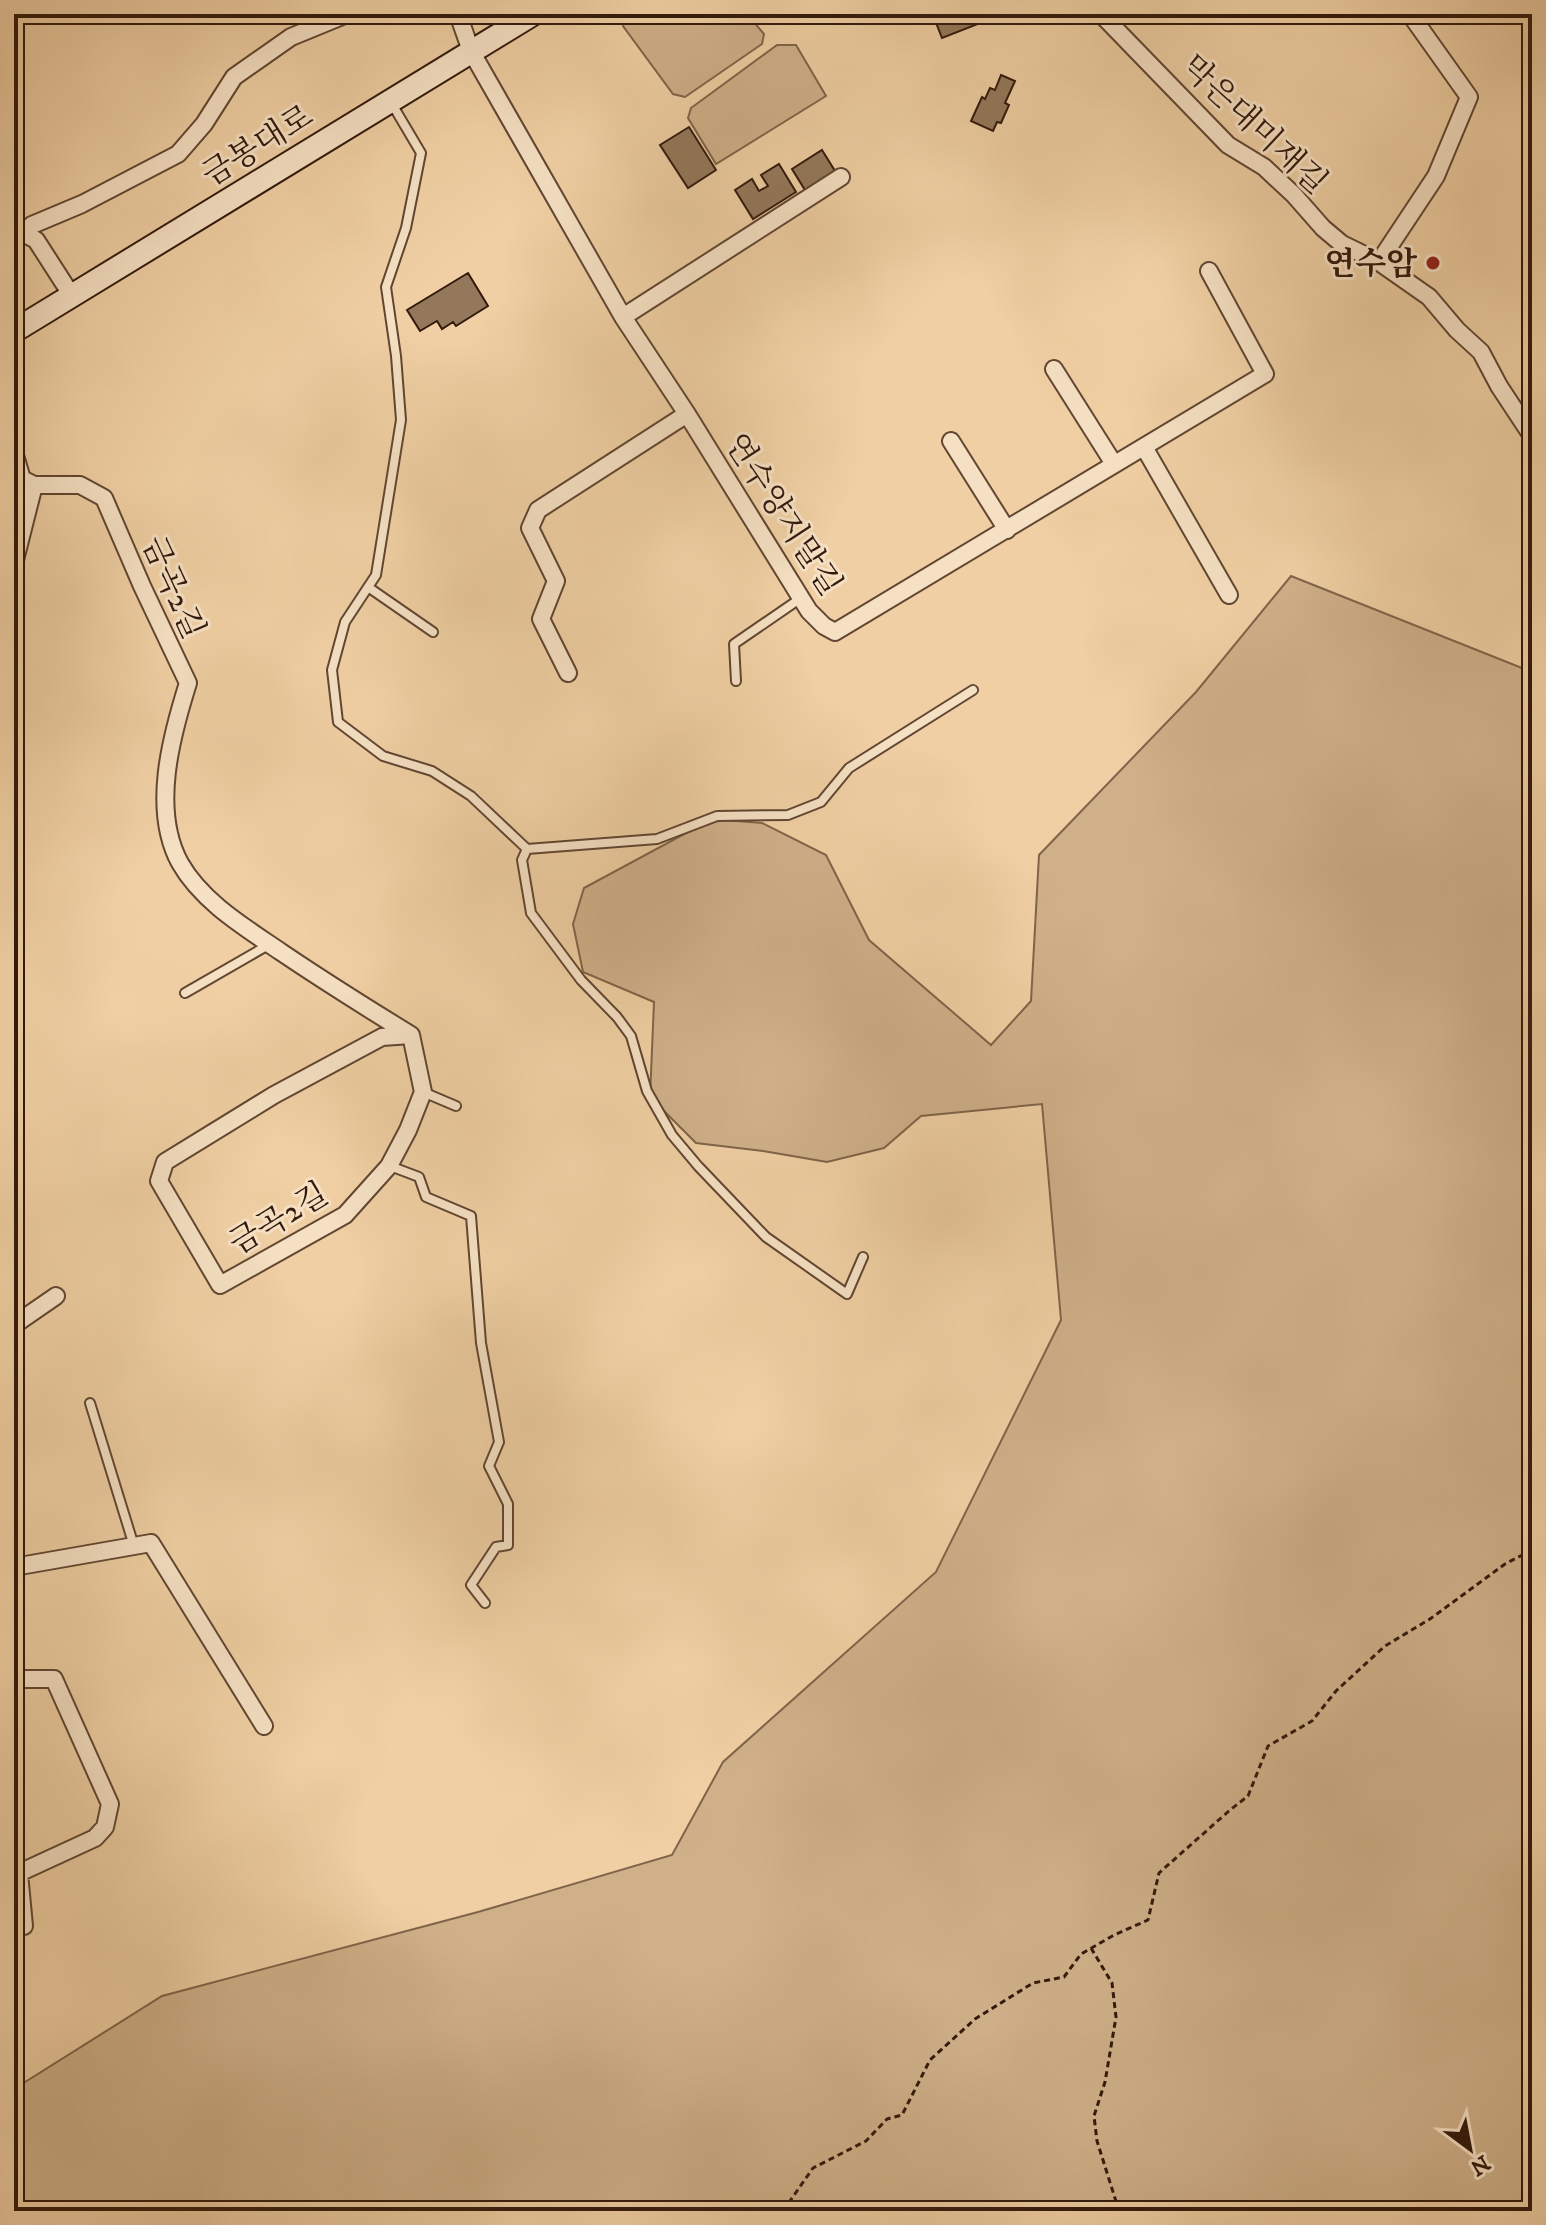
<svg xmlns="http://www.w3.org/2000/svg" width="1546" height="2225" viewBox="0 0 1546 2225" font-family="'IM FELL DW Pica','Noto Serif KR',serif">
  <rect width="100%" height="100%" fill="#efcfa3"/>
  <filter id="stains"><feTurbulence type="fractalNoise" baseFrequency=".0025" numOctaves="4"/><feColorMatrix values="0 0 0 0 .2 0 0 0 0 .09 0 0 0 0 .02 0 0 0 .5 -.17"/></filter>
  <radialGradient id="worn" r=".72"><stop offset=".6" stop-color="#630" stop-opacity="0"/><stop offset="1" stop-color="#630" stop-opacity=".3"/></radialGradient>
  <path fill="#cfb089" stroke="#80644a" stroke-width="2" d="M627 14H747L764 34 762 44 685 97 673 94 623 26Z
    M777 45H796L826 96 716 164 688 118 691 108Z
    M1291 576 1532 672V2129L1524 2133 1532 2190V2211H14V2089L162 1996 478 1912 672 1855 723 1762 936 1572 1061 1320 1042 1104 921 1116 884 1148 827 1162 763 1151 696 1143 650 1097 654 1002 583 972 573 924 584 888 712 819 762 823 826 855 869 940 991 1045 1031 1001 1039 855 1196 692Z"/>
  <path fill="#94785b" stroke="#32190c" stroke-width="2" d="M952 14H980L983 22 942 38 935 20Z
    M1001 75 1015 81 1005 103 1009 105 1001 123 997 122 993 131 971 121 982 97 985 99 990 88 995 90Z
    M689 127 716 170 688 188 660 145Z
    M822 150 835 171 805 190 792 169Z
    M779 164 796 192 753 219 735 190 752 179 759 191 768 186 761 175Z
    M468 273 488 306 456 326 453 322 442 329 437 321 420 331 407 310Z"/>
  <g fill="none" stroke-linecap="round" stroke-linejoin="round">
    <defs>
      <path id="lane" d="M392 104 421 153 406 228 386 287 396 356 401 420 376 575 345 622 332 670 338 722 383 756 432 771 471 796 527 849 522 860 531 913 581 980 617 1017 631 1036 647 1091 672 1135 698 1166 766 1237 847 1294 863 1257
        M368 587 433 632
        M736 681 734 644 801 598
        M527 849 657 839 717 816 788 815 821 802 849 768 973 690
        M185 993 270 944
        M423 1092 456 1106
        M390 1166 419 1177 426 1197 471 1216 481 1343 499 1442 489 1466 508 1504V1545L496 1547 471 1585 485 1603
        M90 1403 134 1546"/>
      <path id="street" d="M458 14 471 51 623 317 687 414 809 611 824 626 835 632 1265 374 1209 271
        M1101 14 1228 145 1264 167 1294 195 1323 228 1342 244 1379 262 1429 297 1457 330 1481 352 1499 386 1532 436
        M15 229 36 240 72 296
        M23 233 32 225 82 204 178 154 204 124 234 77 291 37 347 14
        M1379 262 1436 176 1469 97 1410 14
        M623 317 841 177
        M1054 369 1114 464
        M951 441 1007 530
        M1144 447 1229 595
        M14 452 22 479 34 485 14 564
        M34 485H80L104 498 142 586 188 683C171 737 151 810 180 863 202 902 246 928 281 952 324 981 367 1008 411 1035L423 1092 408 1130 389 1166 345 1215 220 1285 159 1181 165 1162 274 1095 382 1037 411 1035
        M568 673 541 619 556 581 530 528 538 510 687 414
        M14 1325 56 1296
        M14 1567 151 1543 264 1726
        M14 1679H54L110 1804 105 1827 95 1838 19 1873 24 1926"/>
      <path id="secondary" d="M14 331 533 14"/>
    </defs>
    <use href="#lane" stroke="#614632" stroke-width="12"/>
    <use href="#street" stroke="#614632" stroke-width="20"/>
    <use href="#secondary" stroke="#32190c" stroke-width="26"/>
    <path stroke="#32190c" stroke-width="3" stroke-dasharray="6 4" stroke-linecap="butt" d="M1091 1948 1112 1983 1116 2017 1105 2082 1094 2116 1097 2141 1119 2211
      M783 2211 813 2168 866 2141 887 2119 902 2115 930 2060 975 2019 1033 1983 1064 1977 1081 1954 1114 1935 1148 1920 1159 1873 1230 1810 1248 1796 1268 1746 1312 1721 1336 1691 1385 1646 1430 1619 1505 1564 1532 1550"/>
    <use href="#lane" stroke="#f5e0c3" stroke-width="8"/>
    <use href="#street" stroke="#f5e0c3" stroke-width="16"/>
    <use href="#secondary" stroke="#f5e0c3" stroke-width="22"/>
  </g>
  <circle fill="#8f2418" stroke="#f5e0c3" stroke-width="3" cx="1433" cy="263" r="8"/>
  <g text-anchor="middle" stroke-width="6" stroke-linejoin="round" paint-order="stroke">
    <g font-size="32" fill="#32190c" stroke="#f5e0c3">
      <text transform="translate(1255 124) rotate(43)" y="11">막은대미재길</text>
      <text transform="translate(257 145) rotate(-32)" y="11">금봉대로</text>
      <text transform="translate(784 514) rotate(57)" y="11">연수양지말길</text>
      <text transform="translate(174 587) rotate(66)" y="11">금곡2길</text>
      <text transform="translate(278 1218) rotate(-31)" y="11">금곡2길</text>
    </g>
    <g font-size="32" font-weight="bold" fill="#32190c" stroke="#f5e0c3" text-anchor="end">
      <text x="1417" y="274">연수암</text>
    </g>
  </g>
  <rect width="1546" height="2225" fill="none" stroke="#efcfa3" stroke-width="48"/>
  <rect x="16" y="16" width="1514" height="2193" fill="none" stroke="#32190c" stroke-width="4"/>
  <rect x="24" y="24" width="1498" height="2177" fill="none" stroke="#32190c" stroke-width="2"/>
  <g transform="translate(1470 2149) rotate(148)" stroke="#f5e0c3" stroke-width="6" paint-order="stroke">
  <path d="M0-6L14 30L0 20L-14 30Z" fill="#32190c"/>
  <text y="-12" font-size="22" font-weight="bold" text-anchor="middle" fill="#32190c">N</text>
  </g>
  <rect width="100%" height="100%" filter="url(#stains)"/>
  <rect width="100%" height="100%" fill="url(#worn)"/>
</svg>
